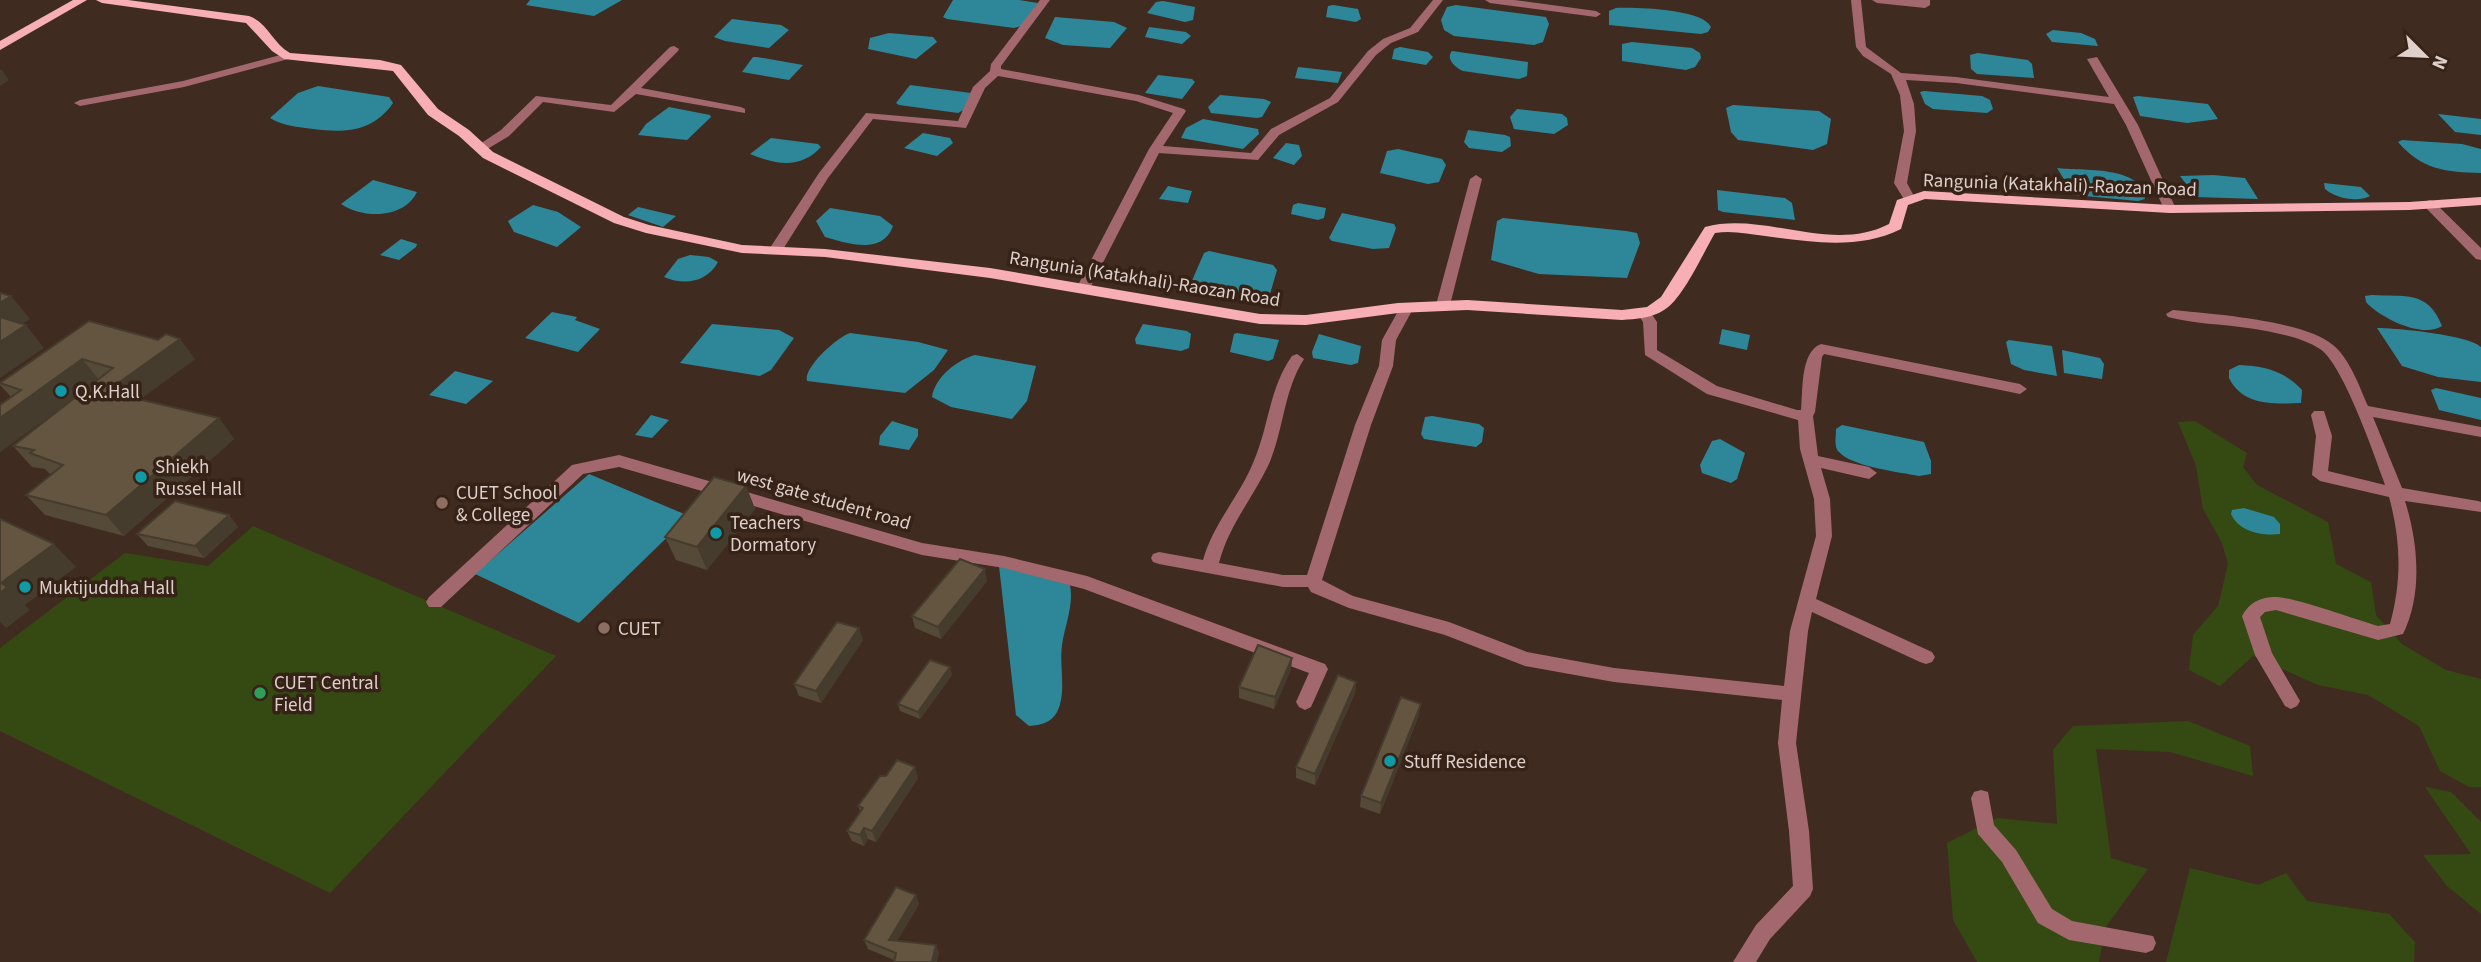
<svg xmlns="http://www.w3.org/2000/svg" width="2481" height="962" viewBox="0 0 2481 962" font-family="'Source Sans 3',sans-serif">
  <rect width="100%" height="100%" fill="#402b21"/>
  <path fill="#344a12" d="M2195 421 2247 453 2243 467 2257 485 2328 522 2336 564 2371 582 2376 615 2402 644 2446 670 2481 679V787H2469L2440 771 2419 726 2368 695 2318 685 2253 656 2220 686 2189 670 2193 635 2218 606 2228 564 2222 543 2203 509 2196 466 2178 422Z
    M253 526 556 656 330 893 0 731V648L125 553 208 566Z
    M2188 721 2250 746 2253 776 2170 752 2096 749 2111 858 2148 869 2105 928 2099 962H1977L1953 920 1947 843 1997 818 2057 824 2053 750 2073 726Z
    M2425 787 2451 792 2481 822V914L2447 886 2423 855 2471 854Z
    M2190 868 2258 885 2286 873 2307 901 2389 914 2415 942 2414 962H2166Z"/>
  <path fill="#2e8798" d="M530 0H622L594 16 526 5Z
    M953 0H1019L1038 3 1021 26 1014 28 947 19 943 17Z
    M1163 1 1195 7 1193 20 1185 22 1147 13 1156 2Z
    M1333 5 1358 9 1361 19 1356 22 1326 17 1328 6Z
    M1456 5 1546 17 1549 24 1543 42 1534 45 1454 36 1444 30 1441 20 1447 7Z
    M1616 8C1635 7 1703 9 1711 27L1708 32 1701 34 1609 25V11Z
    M1055 17 1114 22 1127 28 1110 48 1063 45 1045 38Z
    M732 19 781 25 789 30 769 48 725 41 714 37Z
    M1149 27 1186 32 1191 36 1182 44 1145 37Z
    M2053 30 2081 33 2095 39 2098 46 2052 42 2046 34Z
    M889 33 933 37 937 42 916 59 868 49 870 38Z
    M1632 42 1692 48 1700 53 1701 58 1695 67 1686 70 1622 61V44Z
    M1400 47 1428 52 1433 57 1426 65 1392 59 1394 49Z
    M1452 51 1528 62 1527 76 1519 79 1463 71C1456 68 1445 59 1452 51Z
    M1978 53 2028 60 2032 64 2034 78 1977 74 1971 69 1970 55Z
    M753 57H757L803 65 789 80 742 72Z
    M1298 67 1342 72 1338 83 1295 78Z
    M1158 75 1192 79 1195 82 1182 99 1145 93Z
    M910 85 971 93 965 109 958 113 899 105 896 103Z
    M318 86 389 97 393 103C373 132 345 133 313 129 298 127 283 126 270 118L298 93Z
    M1924 91 1982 96 1990 100 1993 109 1987 113 1933 109 1925 104 1920 92Z
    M1220 95 1264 99 1271 102 1262 117 1257 118 1211 113 1208 107Z
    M2138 96 2208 104 2218 119 2187 123 2140 116 2133 97Z
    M1733 105 1819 111 1831 119 1827 144 1813 150 1738 140 1731 132 1726 108Z
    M669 107 710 115 711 117 687 140 638 135 646 124Z
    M1517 109 1562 114 1567 118 1568 125 1554 134 1514 129 1510 117Z
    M2438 114 2481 119V135L2455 132Z
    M1203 119 1258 129 1259 134 1243 149 1181 138 1186 128Z
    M1468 130 1505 135 1510 137 1511 146 1502 152 1469 148 1464 142Z
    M923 133 950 138 953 143 937 156 904 148Z
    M771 138 818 144 821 147C800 170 775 164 750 154Z
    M2402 140 2462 144 2481 149V173C2446 172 2422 170 2398 142Z
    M1286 143 1299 145 1302 156 1294 165 1273 158Z
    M1398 149 1442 159 1446 165 1439 182 1428 184 1380 173 1387 151Z
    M2057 168C2081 171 2143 165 2145 199L2138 201 2074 195Z
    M2213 175 2245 178 2258 199 2196 197 2180 176Z
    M373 180 417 192C404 219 363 219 341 204Z
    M2324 183 2361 187 2370 196C2357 203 2336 198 2325 189Z
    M1168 186 1192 191 1188 203 1159 199Z
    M1717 190 1785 198 1792 203 1795 220 1723 212 1718 210Z
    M1298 203 1326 208 1324 218 1318 220 1291 214 1293 205Z
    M533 205 558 212 581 227 557 247 514 232 508 221Z
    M638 207 676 216 663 227 628 215Z
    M830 208 880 216 893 226C882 256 847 243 825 237L816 221Z
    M1342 213 1394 224 1396 228 1389 248 1373 249 1332 241 1329 238Z
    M1503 218 1626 231 1637 233 1640 243 1627 278 1539 274 1491 260 1497 221Z
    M401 239 417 244 416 247 399 260 380 255Z
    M1209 251 1273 265 1277 270 1270 294 1229 291 1191 283 1204 253Z
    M690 255 709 257 718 262C707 282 685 286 664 277L678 259Z
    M2372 295C2405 297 2428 290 2442 326 2423 339 2380 318 2366 302L2365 296Z
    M552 312 577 317 575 320 600 329 578 352 525 338Z
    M712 324 779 330 794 338 771 370 760 376 680 363Z
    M1143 324 1187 331 1191 334 1189 348 1181 351 1136 344 1135 339Z
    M2377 328C2396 328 2469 335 2481 347V382L2438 377 2402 366Z
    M1722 329 1750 335 1747 350 1719 344Z
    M850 333 918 342 948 350 934 370 905 393 807 381C803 368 837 337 850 333Z
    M1237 333 1279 340 1273 359 1268 361 1230 352 1234 334Z
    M1319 334 1361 346 1358 363 1351 365 1313 358 1312 352Z
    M2009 340 2052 346 2057 376 2024 370 2011 364 2006 342Z
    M2062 350 2100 358 2104 364 2102 379 2064 373Z
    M975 355 1036 366 1027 401 1012 419 951 407 932 397C935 377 957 360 975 355Z
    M2239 365C2265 366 2284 371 2302 390L2301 403C2273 404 2243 406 2229 378V370Z
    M455 371 493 381 466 404 429 395Z
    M2436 388 2481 398V420L2439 410 2431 390Z
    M651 415 669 420 652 438 635 435Z
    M1432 416 1479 424 1484 428 1482 442 1476 447 1424 439 1421 434 1425 417Z
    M892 421 918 429V436L909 450 879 445 880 436Z
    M1842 425 1924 442 1931 461V474L1919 476C1900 472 1851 467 1838 451 1834 446 1836 436 1836 429Z
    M1720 439 1745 453 1737 479 1731 483 1702 473 1700 465 1712 441Z
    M589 474 689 516 579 623 475 574Z
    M2244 508 2274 517 2280 524V534C2262 536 2239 532 2231 514L2232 510Z
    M999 566 1070 585C1074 605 1065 625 1062 645 1059 666 1067 693 1057 712 1051 723 1041 725 1029 726L1016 715Z"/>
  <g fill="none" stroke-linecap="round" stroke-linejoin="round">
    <path fill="#a3686e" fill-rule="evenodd" d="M1040 0H1050L1001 66V69L1139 95 1184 109 1186 111 1163 146 1251 153 1271 129 1330 98 1368 51 1383 39 1410 28 1433 0H1443L1418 32 1391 43 1376 55 1338 102 1279 135 1258 160 1159 153 1089 290 1084 291 1077 287 1149 149 1173 113 1136 101 998 76 985 88 966 128 873 119 828 178 780 254H770L768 251 819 173 866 113 958 121 973 87 990 71 991 64Z
      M1485 0H1514L1596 11 1601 14 1596 17 1490 3Z
      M1851 0H1861L1866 47 1901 73 1956 77 2109 97 2087 59 2097 57 2138 125 2176 209 2170 213 2164 209 2126 125 2114 104 1956 83 1906 80 1914 104 1916 131 1907 183 1915 198 1913 201H1905L1894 183 1904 131 1900 95 1891 74 1863 56 1856 47Z
      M1872 0H1930V5L1925 8 1877 3Z
      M674 46 679 49 678 51 641 88 741 107 745 109V113L636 94 614 112 543 102 509 136 484 151 480 152 474 148 501 130 536 96 611 105 670 47Z
      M288 53 292 54V58L184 87 80 106 74 103 80 100 183 81Z
      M1476 175 1482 179 1450 305 1448 308H1438L1436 305 1470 179Z
      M2429 200 2433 201 2481 248V260L2476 259 2425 207 2423 204Z
      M1407 303 1414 307 1396 340 1393 366 1371 425 1322 580 1353 596 1449 622 1527 652 1614 668 1784 686 1790 631 1816 536 1814 499 1800 449 1798 420 1707 394 1645 355 1643 322 1637 313 1639 310H1649L1657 322V350L1717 386 1797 410H1801C1803 391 1800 352 1821 344L2020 384 2027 389 2020 394 1824 354 1822 357 1815 412 1813 416 1818 456 1869 467 1877 473 1869 479 1821 468 1830 499 1832 536 1816 599 1932 652 1935 657 1932 662 1926 664 1920 662 1812 612 1808 631 1796 743 1809 831 1813 889 1810 896 1770 939 1756 962H1733L1756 925 1793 886 1789 831 1778 743 1782 700 1614 682 1525 666 1445 635 1349 608 1311 592 1308 587H1283L1159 564 1153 562 1151 558 1153 554 1159 552 1203 560C1213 524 1239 497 1253 463 1269 427 1269 388 1292 356L1297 354 1304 359C1283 392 1284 431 1268 466 1252 499 1228 527 1219 563L1283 575H1307L1355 425 1379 366 1382 340 1402 304Z
      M2173 310C2212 314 2303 320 2333 345 2350 359 2359 386 2368 406L2481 427V437L2373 417 2402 488 2478 501 2481 502V512L2405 501C2418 542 2423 594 2403 634L2378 640 2276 610 2265 612 2260 617 2272 653 2300 701 2297 706 2291 709 2285 706 2255 655 2242 616C2249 603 2259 598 2273 597 2289 595 2357 620 2378 626L2390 624C2402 581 2401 540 2389 497L2320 481 2312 475 2316 436 2311 415 2314 411H2324L2332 436 2328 471 2385 485 2383 479C2373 451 2342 363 2320 349 2300 336 2272 332 2248 328 2222 324 2194 324 2168 317L2166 314Z
      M619 455 922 543 1004 556 1087 576 1325 664 1328 669 1311 707 1305 710 1299 707 1296 702 1309 673 1084 589 1004 568 922 555 619 467 583 474 441 607H429L426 602 429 597 572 465Z
      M1981 790 1988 792 1994 825 2016 850 2052 909 2072 921 2153 936 2156 943 2153 950 2146 953 2069 940 2038 923 2002 862 1978 834 1971 798 1974 792Z"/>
    <path fill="#f7afb5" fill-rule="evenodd" d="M73 0H87L0 50V41Z
      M96 0H128L249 16C268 23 273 44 290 53L380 60 401 65 438 109 469 130 493 152 624 217 649 225 742 245 825 249 990 268 1260 314 1306 315 1398 303 1467 300 1622 310 1647 307 1661 297 1705 227C1764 211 1831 254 1889 224L1897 200 1924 191 2170 205 2409 202 2481 197V205L2409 210 2170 213 1925 199 1908 205 1901 229C1860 250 1809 242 1765 236 1748 234 1732 230 1715 233 1703 253 1683 299 1664 310 1652 318 1636 319 1622 320L1467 310 1398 313 1306 325 1260 324 990 278 825 257 742 253 646 233 614 223 483 158 459 136 428 115 393 71 284 59 272 51 246 23 102 3Z"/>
  </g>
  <path fill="#554937" d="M89 321 195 359 139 400 219 418 234 439 124 536 45 515 26 495 51 475 45 469 32 467 13 446 84 391 0 452V405L11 397 0 385V383Z
    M746 486 755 509 707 570 676 560 665 537Z
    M229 515 238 527 204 558 148 546 137 534Z
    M987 581 941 639 915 628 912 616Z
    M863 640 821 703 799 696 794 684Z
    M1292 658 1291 669 1274 709 1239 698V687Z
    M952 675 920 719 900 711 898 704Z
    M1356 682 1355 693 1315 785 1296 778V767Z
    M1419 715 1380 814 1360 807 1361 796Z
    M918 778 876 842 868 839 864 846 852 841 847 831 860 811 858 806Z
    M919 904 897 941 936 945 939 954 894 960 868 949 864 940Z"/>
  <path fill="#453c2d" d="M1 69 9 80 0 86V70Z
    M11 296 30 319 4 336 0 332V303Z
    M26 325 44 348 0 378V342Z
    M180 339 195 359 139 400 141 415 114 386Z
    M82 359 99 380 0 452V418Z
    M219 418 234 439 124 536 106 515Z
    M746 486 755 509 707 570 697 547Z
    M229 515 238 527 204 558 195 546Z
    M54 544 76 567 25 605 30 610 6 628 0 622V593L1 583Z
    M985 569 987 581 941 639 938 627Z
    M859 628 863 640 821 703 816 691Z
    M1292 658 1291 669 1274 709 1275 697Z
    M950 667 952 675 920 719 918 712Z
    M1356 682 1355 693 1315 785V774Z
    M1421 704 1419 715 1380 814 1381 803Z
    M915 767 918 778 876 842 872 831Z
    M864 828 868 839 864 846 860 835Z
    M916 895 919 904 892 950 889 940Z
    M936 945 939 954 937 962H932Z"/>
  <path fill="#635540" stroke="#453c2d" stroke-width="2" d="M0 293 11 296 0 303Z
    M0 317 26 325 0 342Z
    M89 321 158 340 166 334 180 339 114 386 130 390 125 394 138 399 219 418 106 515 26 495 63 465 30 453 34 450 13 446 113 368 82 359 0 418V405L21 390 0 383Z
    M714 477 746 486 697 547 665 537Z
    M175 501 229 515 195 546 137 534Z
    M0 519 54 544 1 583 7 587 0 593Z
    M960 559 985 569 938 627 912 616Z
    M837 622 859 628 816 691 794 684Z
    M1258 645 1292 658 1275 697 1239 687Z
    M930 660 950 667 918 712 898 704Z
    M1338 675 1356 682 1315 774 1296 767Z
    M1401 697 1421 704 1381 803 1361 796Z
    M897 760 915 767 872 831 864 828 860 835 847 831 863 808 858 806 880 776H886Z
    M896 887 916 895 889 940 936 945 932 962H894L896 953 864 940Z"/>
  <g fill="#0f9aa8" stroke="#362217" stroke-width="2.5">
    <circle cx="61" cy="391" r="7"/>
    <circle cx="141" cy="477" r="7"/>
    <circle cx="716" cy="533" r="7"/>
    <circle cx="25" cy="587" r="7"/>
    <circle cx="1390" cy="761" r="7"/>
  </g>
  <g fill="#8d6e63" stroke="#362217" stroke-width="2.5">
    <circle cx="442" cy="503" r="7"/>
    <circle cx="604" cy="628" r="7"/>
  </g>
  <circle fill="#2e9e5b" stroke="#362217" stroke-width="2.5" cx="260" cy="693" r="7"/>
  <g text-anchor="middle" stroke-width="7" stroke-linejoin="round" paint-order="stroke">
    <g font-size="19" fill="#ded0ca" stroke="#362217">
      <text transform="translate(2060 184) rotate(2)" y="7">Rangunia (Katakhali)-Raozan Road</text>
      <text transform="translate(1145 278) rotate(9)" y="7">Rangunia (Katakhali)-Raozan Road</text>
      <text transform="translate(824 498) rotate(16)" y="7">west gate student road</text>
    </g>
    <g font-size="19" fill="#ded0ca" stroke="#362217" text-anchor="start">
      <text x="75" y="398">Q.K.Hall</text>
      <text x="155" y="473">Shiekh<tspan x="155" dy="22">Russel Hall</tspan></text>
      <text x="456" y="499">CUET School<tspan x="456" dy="22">&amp; College</tspan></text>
      <text x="730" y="529">Teachers<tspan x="730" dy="22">Dormatory</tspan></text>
      <text x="39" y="594">Muktijuddha Hall</text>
      <text x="618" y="635">CUET</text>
      <text x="274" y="689">CUET Central<tspan x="274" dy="22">Field</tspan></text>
      <text x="1404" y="768">Stuff Residence</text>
    </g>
  </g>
  <g transform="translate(2425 56) rotate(114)" stroke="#362217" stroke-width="5" paint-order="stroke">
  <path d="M0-5L12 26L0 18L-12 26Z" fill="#ded0ca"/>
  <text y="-10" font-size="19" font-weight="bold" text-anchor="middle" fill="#ded0ca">N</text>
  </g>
</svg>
